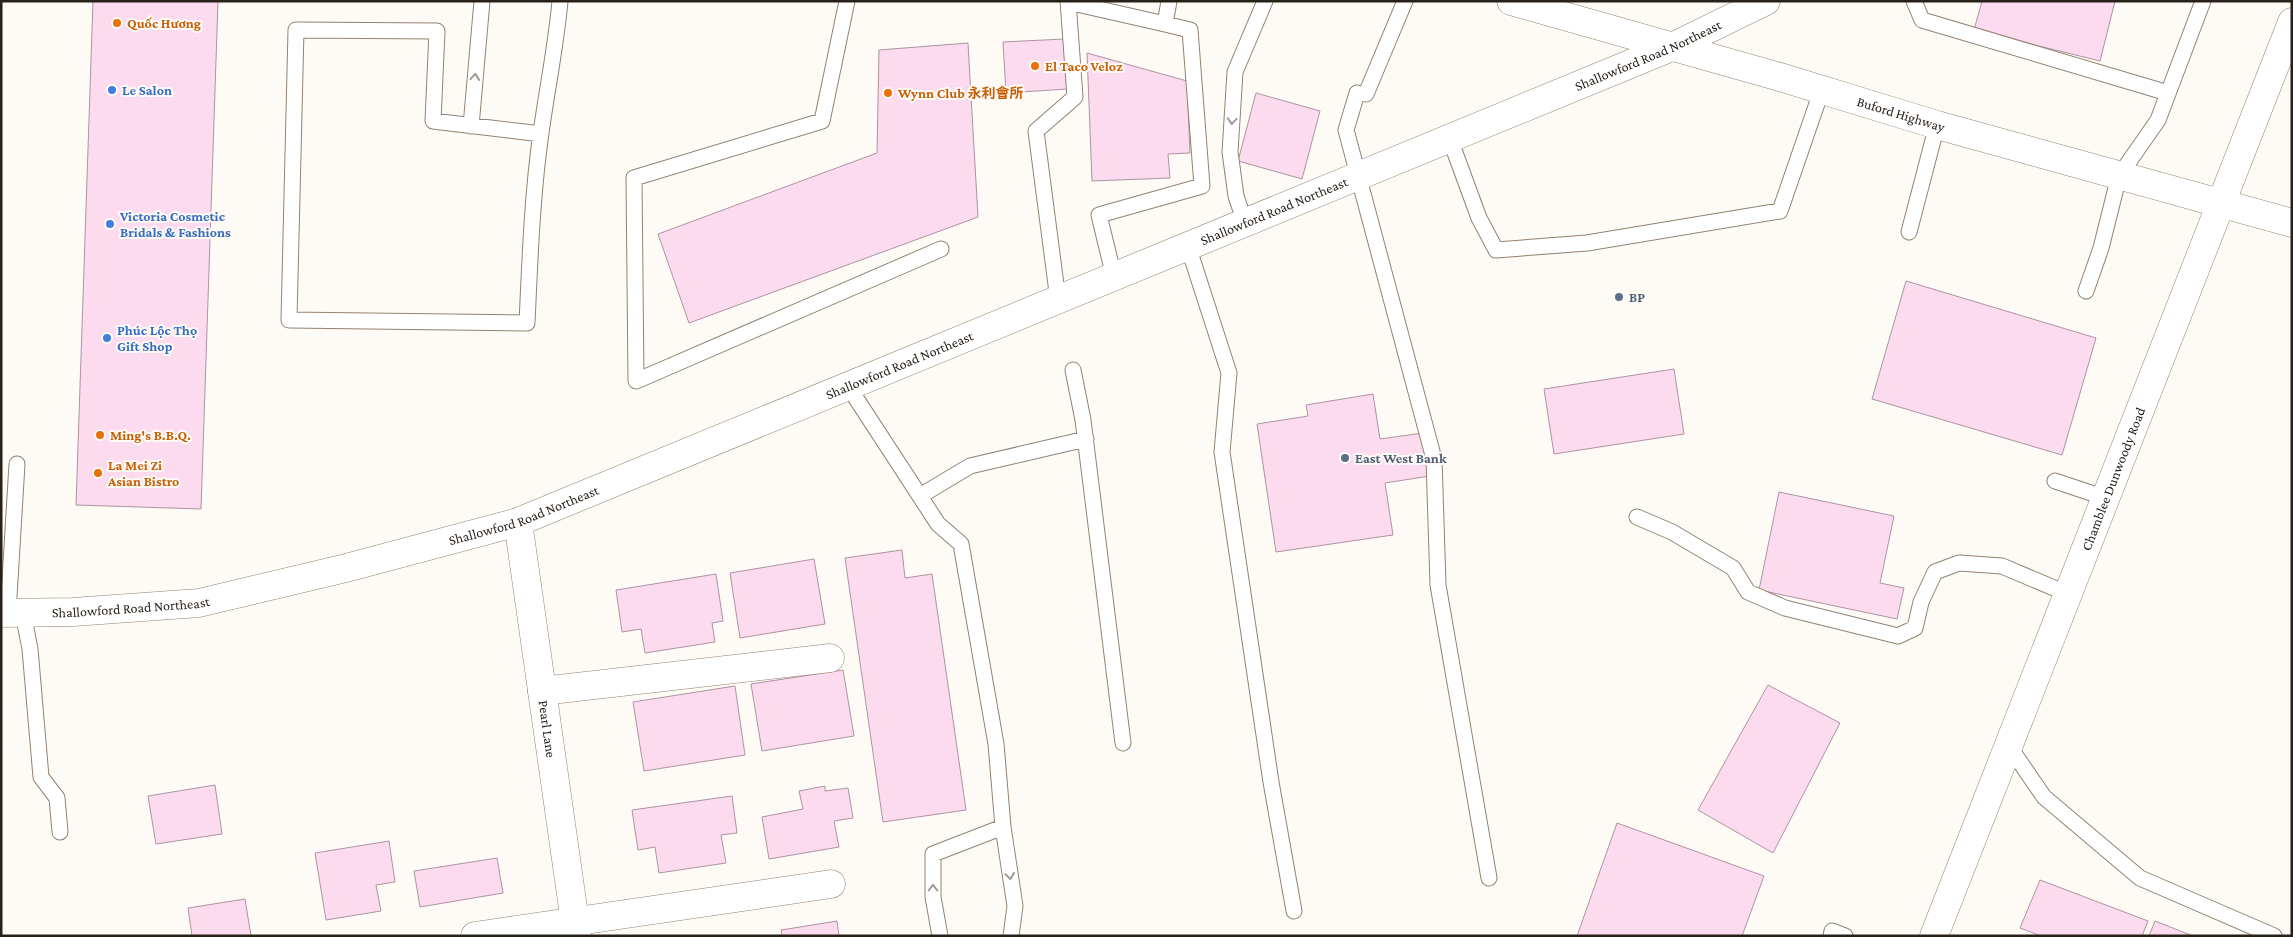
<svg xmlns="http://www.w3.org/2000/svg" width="2293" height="937" viewBox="0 0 2293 937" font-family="'Crimson Pro','Noto Sans SC',serif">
  <rect width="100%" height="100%" fill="#fefbf7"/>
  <path fill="#fddbee" stroke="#ab94a1" d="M93 1H218L201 509 76 505Z
    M1982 1H2115L2100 61 1974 30Z
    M1064 39 1067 89 1006 93 1003 42Z
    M968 43 978 217 689 323 658 234 877 153 879 50Z
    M1087 53 1187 81 1190 153 1168 154 1170 178 1092 181Z
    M1256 93 1320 111 1302 179 1238 161Z
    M1906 281 2096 338 2062 455 1872 399Z
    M1674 369 1684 434 1554 454 1544 389Z
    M1373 394 1380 439 1423 433 1430 476 1385 483 1393 535 1276 552 1257 424 1308 416 1306 405Z
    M1779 492 1894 516 1880 583 1904 588 1897 619 1759 590Z
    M902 550 905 578 932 574 966 810 883 822 845 558Z
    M814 559 825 624 740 638 730 573Z
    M716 574 723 621 712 623 715 642 645 653 641 629 622 632 616 590Z
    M843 670 854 736 762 751 751 684Z
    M1768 685 1840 723 1773 853 1698 810Z
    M735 686 745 755 644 771 633 702Z
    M215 785 222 834 156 844 148 796Z
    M825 786V791L848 788 853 818 834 821 839 847 769 859 762 817 803 809 799 791Z
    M732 796 737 833 721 835 726 863 659 873 655 847 638 850 632 810Z
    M1617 823 1764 876 1742 936H1577Z
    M389 841 395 882 376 885 381 911 326 920 315 853Z
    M497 858 503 893 420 907 414 871Z
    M2040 880 2148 921 2142 936H2041L2020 928Z
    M245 899 251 936H192L188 908Z
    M837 921 839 936H782L781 930Z
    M2155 921 2193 936H2149Z"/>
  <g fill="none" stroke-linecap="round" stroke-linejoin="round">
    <defs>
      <path id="service" d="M847 1 822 121 634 178 636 381 941 249
        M1914 1 1922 20 2168 93
        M1068 2 1165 24 1169 1
        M1357 93 1346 130 1434 459 1438 585 1489 878
        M1366 94 1405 1
        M471 126 482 1
        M541 134 433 121 437 31 296 30 289 320 527 323C530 259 532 196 541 133 547 89 556 46 560 1
        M1450 139 1479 218 1496 250 1587 243 1780 211 1822 89
        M1245 223 1236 196 1230 152 1235 72 1265 1
        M1909 232 1937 125
        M1188 246 1229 373 1222 452 1271 782 1294 911
        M1114 277 1099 215 1202 186 1190 30 1165 24
        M2086 291 2101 248 2119 176 2158 120 2203 1
        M1058 300 1036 131 1075 97 1068 1
        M1073 370 1083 420 1123 743
        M848 386 938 524 961 544 996 744 1003 827 1015 906 1011 936
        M2055 481 2106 498
        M920 496 970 466 1086 439
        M1637 517 1672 532 1733 568 1748 592 1785 608 1898 636 1915 628 1921 602 1935 572 1959 563 2002 566 2068 594
        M8 613 17 464
        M23 613 30 649 41 777 57 798 60 832
        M2009 746 2044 797 2140 878 2274 936
        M940 936 933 897V854L1003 827
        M1831 936 1832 931 1845 936"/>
      <g id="minor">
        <path id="s1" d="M518 522 577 936"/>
        <path d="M542 691 830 658"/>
        <path d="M475 936 831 884"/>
      </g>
      <g id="tertiary">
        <path id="s2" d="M1 613 73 612 199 603 346 568 518 522 1674 46 1766 1"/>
        <path id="s3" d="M1934 936 2292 22"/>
      </g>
      <g id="primary">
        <path id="s4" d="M1511 1 1780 77 1937 125 2292 223"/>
      </g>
    </defs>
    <use href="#service" stroke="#938271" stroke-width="17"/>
    <use href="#minor" stroke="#938271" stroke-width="29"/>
    <use href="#tertiary" stroke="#938271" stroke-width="29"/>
    <use href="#primary" stroke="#938271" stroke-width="29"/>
    <use href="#service" stroke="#fff" stroke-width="15"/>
    <use href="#minor" stroke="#fff" stroke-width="28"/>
    <use href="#tertiary" stroke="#fff" stroke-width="28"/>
    <use href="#primary" stroke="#fff" stroke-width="28"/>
  </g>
  <defs><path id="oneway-chevron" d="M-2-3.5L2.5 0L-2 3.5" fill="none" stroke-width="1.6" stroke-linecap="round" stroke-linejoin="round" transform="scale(1.25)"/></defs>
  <g stroke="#9e9b98">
    <use href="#oneway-chevron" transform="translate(475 77) rotate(-85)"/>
    <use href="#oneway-chevron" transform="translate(1232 121) rotate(94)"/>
    <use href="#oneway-chevron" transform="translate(1010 876) rotate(82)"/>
    <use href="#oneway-chevron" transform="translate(933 888) rotate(-90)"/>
  </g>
  <g fill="#e8710a" stroke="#fefbf7" stroke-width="2">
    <circle cx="117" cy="23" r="5"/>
    <circle cx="1035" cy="66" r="5"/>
    <circle cx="888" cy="93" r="5"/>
    <circle cx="100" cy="435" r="5"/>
    <circle cx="98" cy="473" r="5"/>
  </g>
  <g fill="#3f7fe0" stroke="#fefbf7" stroke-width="2">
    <circle cx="112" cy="90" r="5"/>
    <circle cx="110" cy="224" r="5"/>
    <circle cx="107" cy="338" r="5"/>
  </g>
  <g fill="#5c6f8a" stroke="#fefbf7" stroke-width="2">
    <circle cx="1619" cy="297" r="5"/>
    <circle cx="1345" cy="458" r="5"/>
  </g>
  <g text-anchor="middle" stroke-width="4" stroke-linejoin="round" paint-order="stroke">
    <g font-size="14" font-weight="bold" fill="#c56008" stroke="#fefbf7" text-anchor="start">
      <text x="127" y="28">Quốc Hương</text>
      <text x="1045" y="71">El Taco Veloz</text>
      <text x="898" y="98">Wynn Club 永利會所</text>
      <text x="110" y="440">Ming's B.B.Q.</text>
      <text x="108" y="470">La Mei Zi<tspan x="108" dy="16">Asian Bistro</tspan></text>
    </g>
    <g font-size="14" fill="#28211a" stroke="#fefbf7">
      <text dy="5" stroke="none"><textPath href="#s2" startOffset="1750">Shallowford Road Northeast</textPath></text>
      <text dy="5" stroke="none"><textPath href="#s4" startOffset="406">Buford Highway</textPath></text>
      <text dy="5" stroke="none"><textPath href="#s2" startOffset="1345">Shallowford Road Northeast</textPath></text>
      <text dy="5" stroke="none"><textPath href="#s2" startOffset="940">Shallowford Road Northeast</textPath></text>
      <text dy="5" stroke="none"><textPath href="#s3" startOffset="491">Chamblee Dunwoody Road</textPath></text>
      <text dy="5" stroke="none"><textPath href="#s2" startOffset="535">Shallowford Road Northeast</textPath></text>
      <text dy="5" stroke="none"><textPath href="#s2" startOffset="130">Shallowford Road Northeast</textPath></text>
      <text dy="5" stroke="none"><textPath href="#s1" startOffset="209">Pearl Lane</textPath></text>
    </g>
    <g font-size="14" font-weight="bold" fill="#366cbe" stroke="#fefbf7" text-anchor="start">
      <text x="122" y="95">Le Salon</text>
      <text x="120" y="221">Victoria Cosmetic<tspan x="120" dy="16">Bridals &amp; Fashions</tspan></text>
      <text x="117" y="335">Phúc Lộc Thọ<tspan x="117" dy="16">Gift Shop</tspan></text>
    </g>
    <g font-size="14" font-weight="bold" fill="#4e5e75" stroke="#fefbf7" text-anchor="start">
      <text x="1629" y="302">BP</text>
      <text x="1355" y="463">East West Bank</text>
    </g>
  </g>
  <rect width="2293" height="937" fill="none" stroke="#28211a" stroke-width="5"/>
</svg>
